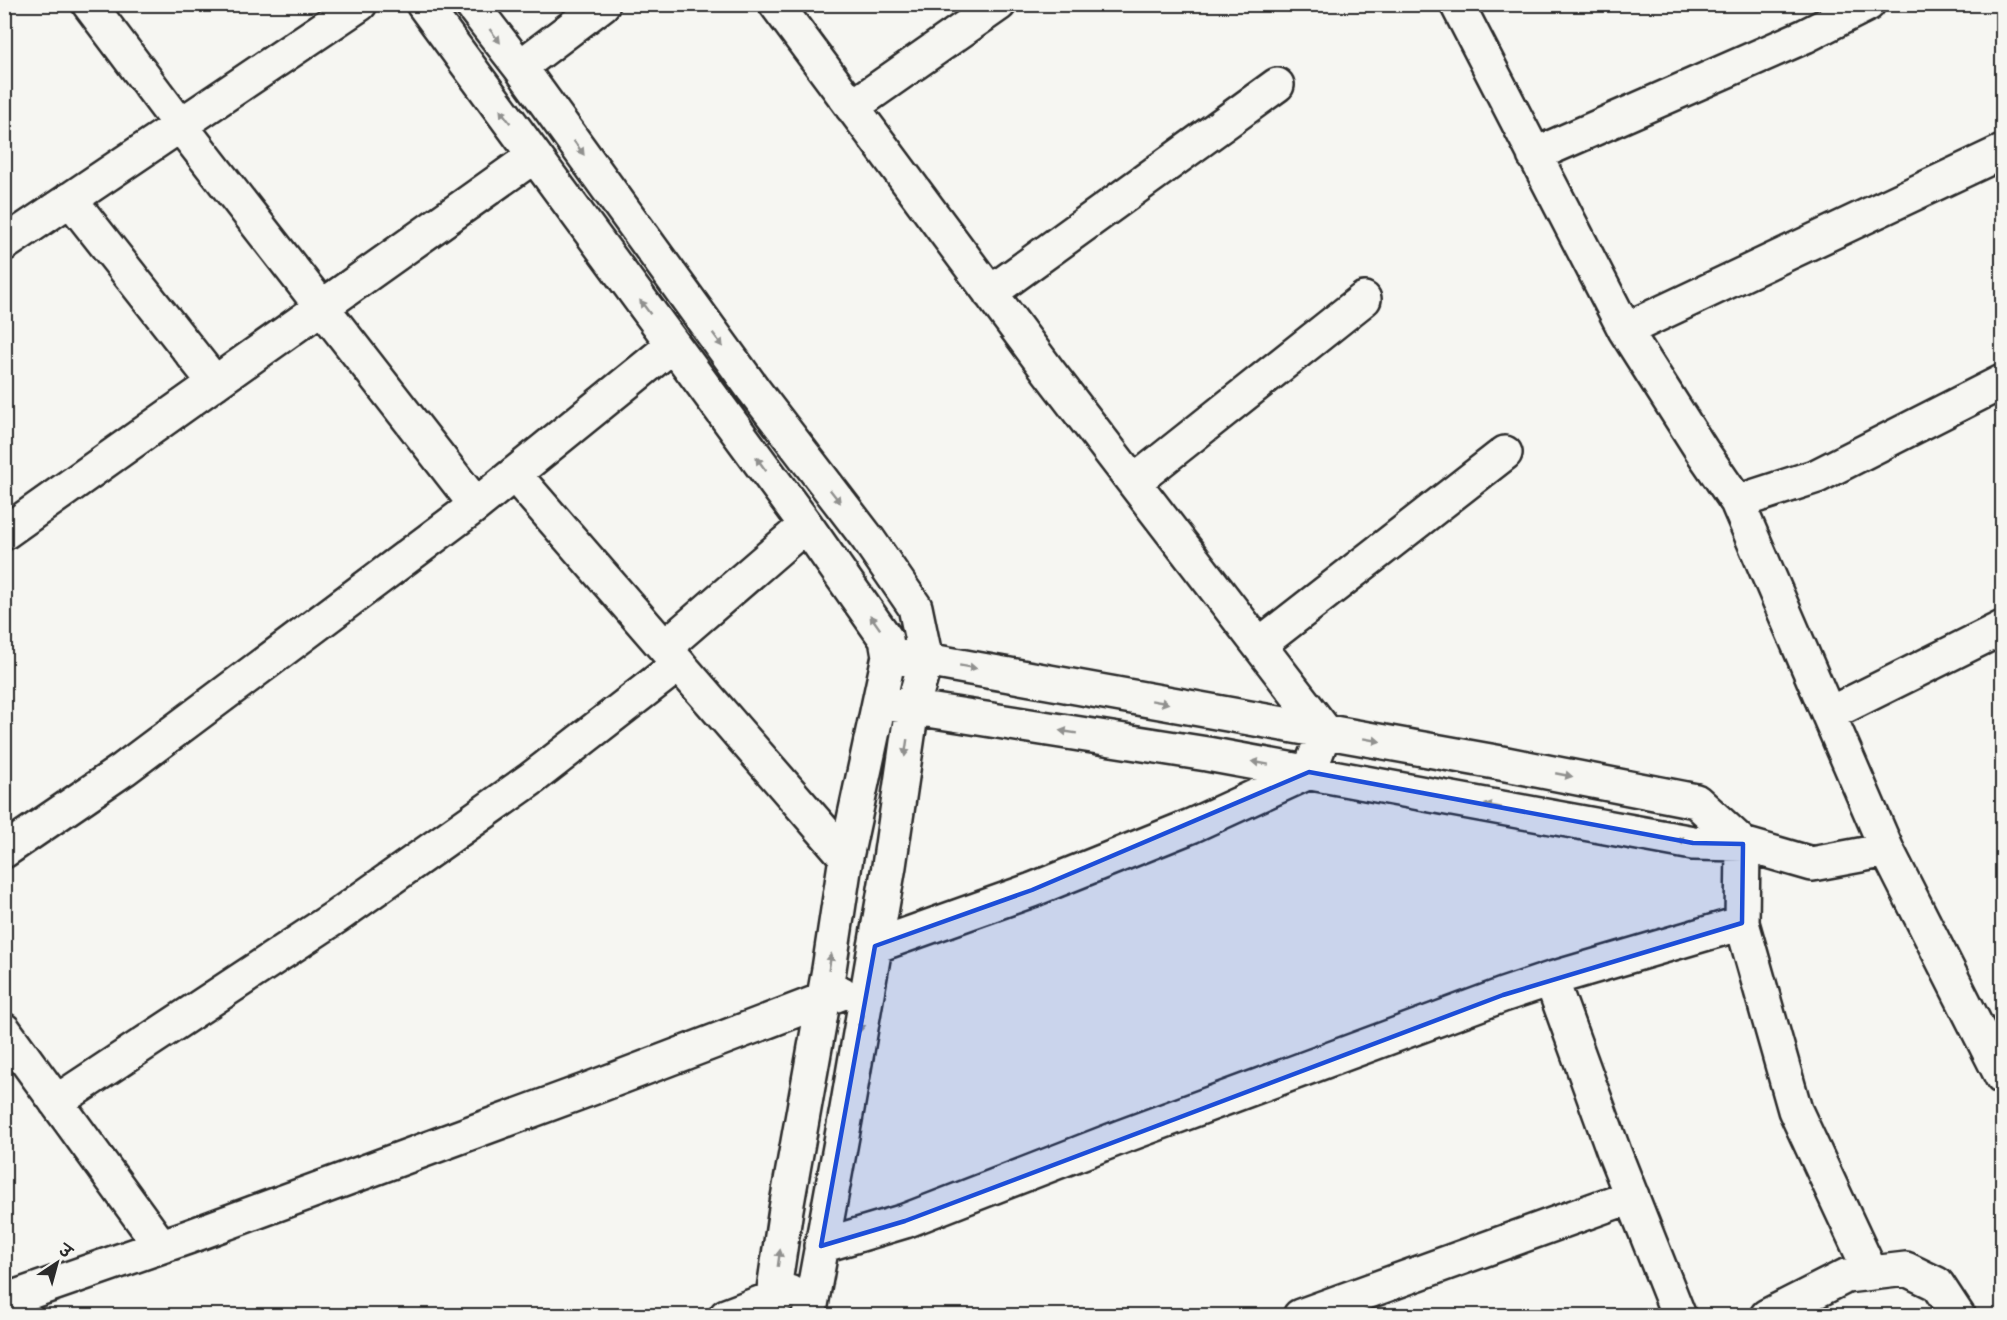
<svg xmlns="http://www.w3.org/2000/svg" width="2007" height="1320" viewBox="0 0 2007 1320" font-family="Pangolin,'Playpen Sans Deva',sans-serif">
  <rect width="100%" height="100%" fill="#f6f6f2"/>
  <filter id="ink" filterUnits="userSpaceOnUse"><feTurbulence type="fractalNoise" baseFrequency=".0167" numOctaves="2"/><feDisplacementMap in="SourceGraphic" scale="12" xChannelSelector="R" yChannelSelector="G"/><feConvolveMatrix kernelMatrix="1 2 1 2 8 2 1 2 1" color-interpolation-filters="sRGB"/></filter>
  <g filter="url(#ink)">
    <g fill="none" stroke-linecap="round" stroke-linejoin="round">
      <defs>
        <path id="minor" d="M89 4 180 125 476 505
          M423 4 806 525 886 639 889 656 846 857 829 969 786 1209 770 1316
          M471 4 520 67 753 389 868 539 915 607 926 660 912 708 889 866 847 1109 809 1316
          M776 4 1049 372 1325 731 1309 772 1191 826 1032 890 875 946
          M1457 4 1625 330 1702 451 1737 502 1887 850 2002 1077
          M520 67 603 4
          M852 107 999 4
          M1534 155 1805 36 1868 4
          M70 199 215 383
          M4 244 360 4
          M990 293 1277 85
          M1625 330 2002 152
          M514 474 846 857
          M1134 482 1364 299
          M1737 502 1817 476 2002 382
          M4 533 534 156
          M1259 645 1505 453
          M665 647 806 525
          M890 704 1207 754 1693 843 1743 844 1812 864 1887 850
          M1829 714 2002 628
          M4 851 124 769 476 505 673 345
          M1742 923 1795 1110 1871 1273
          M1551 979 1614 1152 1679 1316
          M4 1030 161 1246
          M56 1102 336 917 531 779 679 664
          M821 1246 905 1221 1121 1137 1503 995 1551 979 1742 923 1743 844 1696 801 1501 763 926 660 889 656
          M4 1301 188 1237 587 1090 841 993
          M726 1316 789 1292
          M1300 1316 1632 1196
          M1767 1316 1846 1276 1906 1269 1937 1284 1958 1316"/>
      </defs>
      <use href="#minor" stroke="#2b2b2b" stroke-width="38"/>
      <use href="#minor" stroke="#f6f6f2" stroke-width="33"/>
    </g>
    <defs><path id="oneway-solid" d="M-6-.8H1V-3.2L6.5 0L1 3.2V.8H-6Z" transform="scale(1.5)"/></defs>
    <g fill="#90908e">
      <use href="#oneway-solid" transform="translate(495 36) rotate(52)"/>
      <use href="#oneway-solid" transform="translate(505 116) rotate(-126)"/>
      <use href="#oneway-solid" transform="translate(579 148) rotate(54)"/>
      <use href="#oneway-solid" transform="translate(645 307) rotate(-127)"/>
      <use href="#oneway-solid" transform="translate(718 340) rotate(54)"/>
      <use href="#oneway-solid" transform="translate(761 464) rotate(-126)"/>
      <use href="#oneway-solid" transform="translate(835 496) rotate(52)"/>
      <use href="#oneway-solid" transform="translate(875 622) rotate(-125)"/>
      <use href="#oneway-solid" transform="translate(968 667) rotate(10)"/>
      <use href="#oneway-solid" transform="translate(1160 702) rotate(10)"/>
      <use href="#oneway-solid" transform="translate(1068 732) rotate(-171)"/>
      <use href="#oneway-solid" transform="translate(1372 740) rotate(10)"/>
      <use href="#oneway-solid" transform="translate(906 748) rotate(98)"/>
      <use href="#oneway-solid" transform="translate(1260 763) rotate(-170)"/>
      <use href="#oneway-solid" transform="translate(1564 775) rotate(11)"/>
      <use href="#oneway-solid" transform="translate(1493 806) rotate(-169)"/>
      <use href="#oneway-solid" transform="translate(1685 841) rotate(-170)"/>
      <use href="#oneway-solid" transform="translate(830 962) rotate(-81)"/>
      <use href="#oneway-solid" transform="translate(862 1023) rotate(100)"/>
      <use href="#oneway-solid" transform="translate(779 1258) rotate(-82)"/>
    </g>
  </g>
  <path fill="#1d4ed8" fill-opacity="0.2" stroke="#1d4ed8" stroke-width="4.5" stroke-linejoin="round" d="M1309 772 1693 843 1743 844 1742 923 1503 995 905 1221 821 1246 875 946 1032 890Z"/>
  <rect width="2007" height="1320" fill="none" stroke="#f6f6f2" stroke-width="24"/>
  <rect x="12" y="12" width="1983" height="1296" fill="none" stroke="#2b2b2b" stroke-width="2" filter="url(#ink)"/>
  <g transform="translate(57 1263) rotate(36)" stroke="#f6f6f2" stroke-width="4.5" paint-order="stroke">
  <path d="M0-4.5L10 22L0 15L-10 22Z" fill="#2b2b2b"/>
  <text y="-9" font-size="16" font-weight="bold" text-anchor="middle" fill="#2b2b2b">उ</text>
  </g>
</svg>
